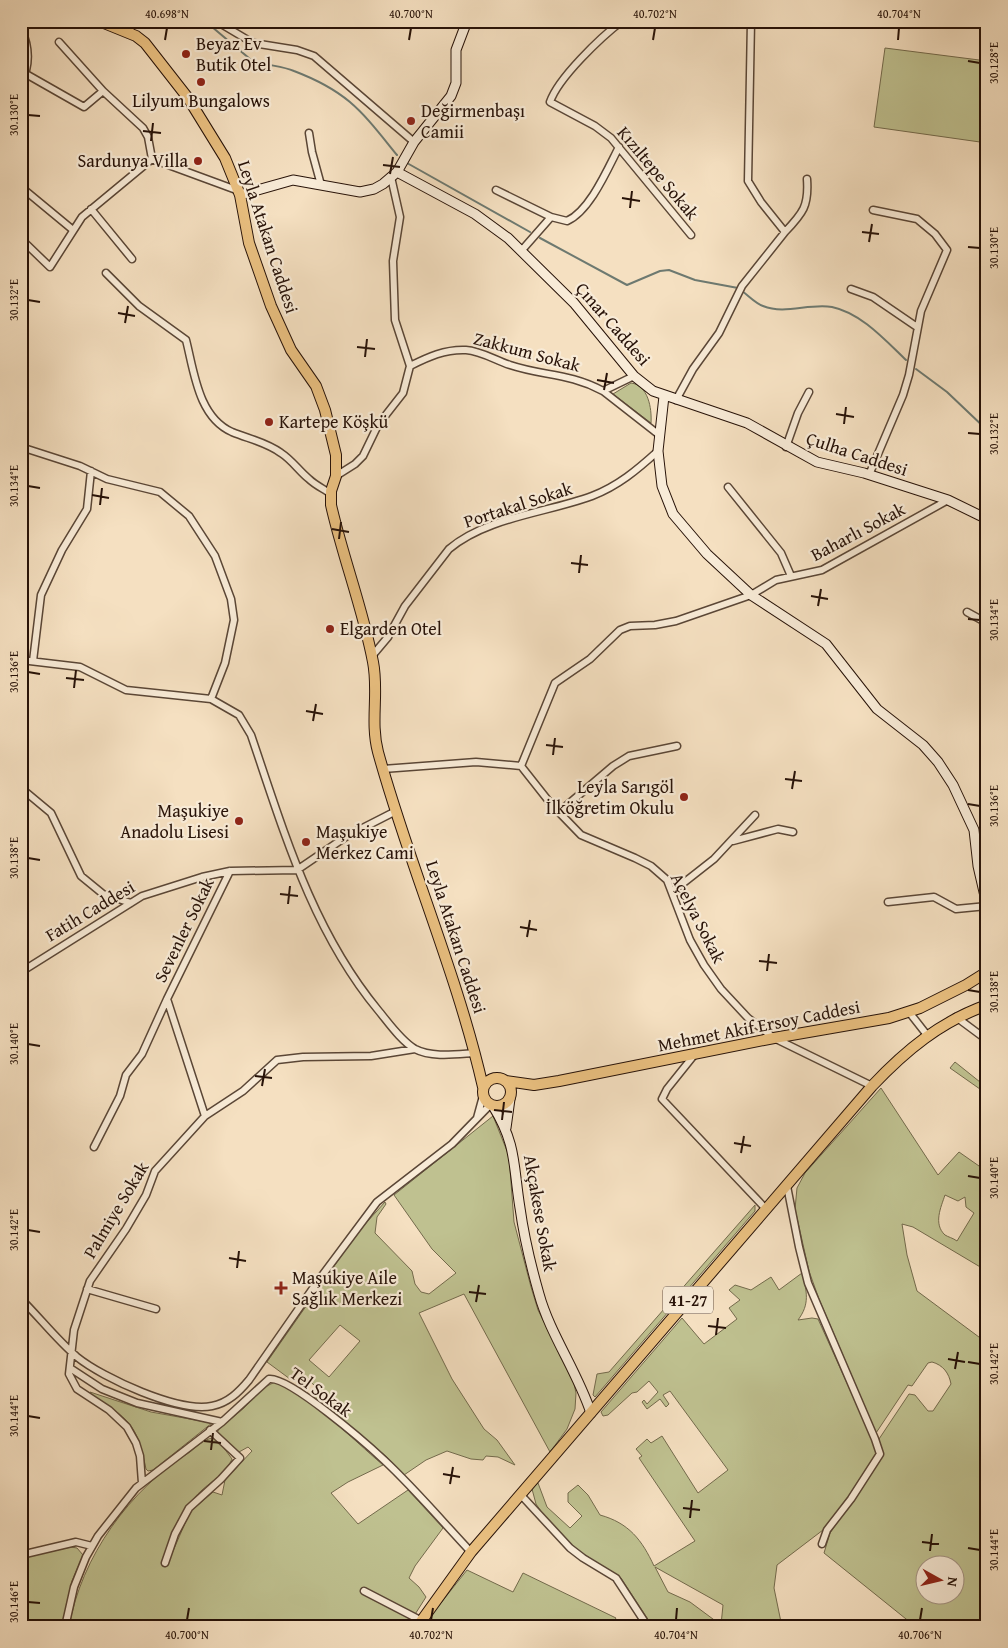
<svg xmlns="http://www.w3.org/2000/svg" width="1008" height="1648" viewBox="0 0 1008 1648" font-family="'Gentium Book Plus',serif">
  <rect width="100%" height="100%" fill="#f5e0c1"/>
  <filter id="stains"><feTurbulence type="fractalNoise" baseFrequency=".004" numOctaves="4"/><feColorMatrix values="0 0 0 0 .2 0 0 0 0 .09 0 0 0 0 .02 0 0 0 .5 -.17"/></filter>
  <radialGradient id="worn" r=".72"><stop offset=".6" stop-color="#630" stop-opacity="0"/><stop offset="1" stop-color="#630" stop-opacity=".3"/></radialGradient>
  <path fill="#bfc190" stroke="#736a4c" fill-rule="evenodd" d="M885 48 987 61V143L874 127Z
    M631 383C648 385 652 408 651 423L613 394Z
    M955 1062 980 1082 987 1074V1094L950 1068Z
    M881 1088 938 1175 959 1152 979 1166 987 1156V1271L913 1227 902 1224 907 1255 917 1291 987 1343V1627H916L824 1553 830 1533 882 1456 879 1439 909 1394 915 1395 928 1411H933L951 1384C949 1373 943 1365 932 1362L928 1363 912 1386 908 1385 876 1433 819 1299 809 1271 795 1209 797 1188 805 1173ZM945 1195 958 1201 965 1197 966 1207 974 1213 957 1241C953 1238 948 1237 945 1235 933 1224 941 1207 945 1195ZM926 1566H956V1596H926Z
    M493 1116 509 1156 514 1222 531 1287 538 1310 573 1379 576 1393 575 1409 567 1429 550 1452 464 1294 419 1313 452 1379 484 1429 497 1440 515 1465 498 1457 486 1456 483 1460 471 1459 447 1451 426 1460 404 1475 387 1457 313 1396 319 1389 297 1371 290 1379 267 1362 358 1232 385 1202 386 1204 377 1217 375 1233 412 1271 415 1284 421 1292 429 1294 456 1273 432 1249 394 1195ZM340 1325 360 1341 329 1377 309 1360Z
    M755 1205V1211L595 1397 593 1395 597 1374 609 1372Z
    M802 1273C807 1292 810 1304 798 1320L812 1318 818 1319 875 1445 876 1454 850 1494 823 1530 777 1565 774 1588 782 1627H653L621 1578 571 1546 545 1517 536 1504 532 1489 538 1483 547 1507 570 1528 582 1516 568 1502V1493L578 1485 588 1495 600 1515C629 1523 642 1540 654 1566L695 1541 639 1458 642 1456 636 1449 647 1439 651 1443 662 1436 698 1493 728 1470 670 1391 663 1395 669 1404 666 1407 660 1399 647 1409 642 1402 644 1400 647 1404 658 1392 649 1381 637 1392 632 1393 608 1415 603 1416 601 1412 682 1318 704 1344 737 1319 729 1308 740 1300 729 1290 735 1285 751 1290 771 1277 779 1290ZM655 1567 723 1605 721 1625 690 1602 668 1592Z
    M275 1382C313 1398 351 1438 383 1465L348 1482 331 1493 358 1524 408 1490 443 1528 415 1566 409 1578 419 1587 426 1597 407 1627H69C81 1557 130 1489 190 1452 196 1447 205 1439 212 1438L218 1440 232 1459C227 1472 212 1481 202 1490 180 1510 169 1536 162 1565L166 1567 190 1512 213 1492 222 1495 225 1480 252 1451 248 1447 239 1452 217 1433 219 1429 244 1408 263 1388Z
    M90 1392 151 1412 212 1423 153 1470 148 1471 146 1469C137 1424 129 1418 90 1395Z
    M71 1547 77 1548 83 1555 72 1581 62 1627H21V1558Z
    M467 1570 513 1592 523 1573 616 1618 610 1627 429 1625 425 1623Z"/>
  <g fill="none" stroke-linecap="round" stroke-linejoin="round">
    <path stroke="#6d7970" stroke-width="2" d="M205 21 250 59C264 66 280 65 294 71 349 92 362 112 397 155
      M407 163 530 232
      M540 238 627 285 660 271 669 270 695 280 738 288
      M742 291C749 296 755 303 763 306 785 315 809 303 832 307 861 313 885 340 906 360
      M916 369 947 392 987 430"/>
    <defs>
      <path id="street" d="M216 21 253 43 297 50 314 56 414 142
        M622 21C601 37 558 78 550 102L595 126 611 138 691 235
        M21 28C30 48 30 65 21 84
        M129 33 133 21
        M59 42 103 91
        M26 74 84 107 103 91 143 128 148 137 152 159
        M309 133 312 152 321 185
        M21 187 73 230
        M496 190 551 217 522 250
        M91 209 132 259
        M551 217 567 221C590 211 608 168 619 147
        M785 232C803 213 809 206 807 179
        M21 239 50 267 82 217 152 159 239 191
        M106 273 139 306 186 340C194 371 198 417 232 432 249 439 266 442 281 453 292 460 299 471 309 479 315 485 324 489 331 494
        M851 289 873 297 917 327
        M410 366C428 357 445 349 466 350 481 351 495 360 510 365 543 376 569 373 603 391L634 376
        M603 391 658 434
        M676 400 693 369 719 333 742 286 785 232 761 202 748 181 751 21
        M21 447 80 466 107 479 160 492 189 516 215 556 231 599 234 620 225 663 211 699
        M786 447 798 413 809 392
        M869 475 903 395 909 375 921 311 947 250 935 234 917 219 873 210
        M336 476 355 464 363 456 378 425 403 393 410 366 395 320 393 261 400 217 391 177
        M728 487 781 553 791 576
        M967 612 987 623
        M372 656 388 637 405 606 449 549C487 517 546 513 592 496 618 486 637 470 658 451
        M21 660 80 667 126 690 211 699 239 715 251 735C284 832 312 930 378 1010 388 1022 401 1041 415 1049 432 1058 458 1054 475 1053
        M33 661 41 595 62 550 87 509 91 471
        M521 766 555 683 590 659 620 630 630 626 655 625 676 621 751 595 776 580 822 570 948 500
        M521 766 551 804 581 835 635 858 651 866 667 880 690 940 704 965 721 989 748 1018 774 1038 872 1086
        M383 769 476 762 521 766
        M21 788 51 813 81 876 103 894 131 903
        M559 812 613 766 629 756 677 746
        M733 841 778 829 793 832
        M672 892 714 859 755 815
        M888 902 934 897 956 909 987 906
        M21 972 142 896 202 877 230 871 297 870 347 836 396 811
        M909 1012 927 1035
        M956 1017 987 1040
        M695 1054 667 1089 662 1099 766 1209
        M205 1116 167 999 230 871
        M477 1118 483 1096
        M94 1147 120 1096 126 1075 142 1054 167 999
        M787 1186 799 1247 808 1283 875 1439 880 1454 851 1499 827 1530 822 1544
        M87 1289 156 1309
        M21 1299C40 1318 57 1340 77 1357 103 1378 179 1413 212 1406 228 1403 239 1392 249 1380L318 1281 377 1202 452 1144 490 1105
        M70 1368 102 1389 137 1403 222 1422
        M142 1483 140 1456 136 1443 127 1427 109 1410 77 1389 69 1374 74 1330 90 1281 126 1229 146 1195 155 1171 205 1116 243 1091 277 1060 303 1057 371 1056 415 1049
        M520 1494 570 1548 583 1558 616 1578 648 1627
        M21 1555 76 1542 92 1546
        M165 1563 175 1534 189 1508 221 1479 240 1458 210 1430
        M364 1591 420 1620
        M65 1627 74 1587 86 1557 98 1536 136 1488 222 1422 269 1379C289 1376 367 1444 384 1460 414 1488 442 1521 471 1552"/>
      <path id="secondary" d="M397 172 475 214 508 238 574 303 634 376 653 391 747 423 817 462 864 473 948 500 987 519
        M240 195 293 180 360 192 374 189 383 184 397 172 414 142 451 96 456 83V50L467 21
        M664 396 658 451 662 486 673 514 707 554 751 595 826 644 877 709 923 745 938 762 953 785 974 830 978 866 987 905
        M493 1106C517 1145 513 1165 520 1208 524 1237 531 1266 539 1294 550 1334 577 1371 591 1413
        M506 1128 510 1099"/>
      <path id="primary" d="M99 21 136 36 145 43 188 98 225 158 240 195 249 243 271 306 291 350 316 386 325 410 336 455V476L331 491V505C343 558 363 609 373 662 379 692 370 722 378 752 409 865 457 973 483 1087
        M483 1092a14 14 0 1 1 28 0a14 14 0 1 1-28 0Z
        M506 1081 534 1085 559 1081 774 1038 889 1018 920 1008 966 985 982 975 987 983
        M417 1627 471 1552 872 1086C906 1050 940 1022 987 1005"/>
    </defs>
    <use href="#street" stroke="#5a4636" stroke-width="9"/>
    <use href="#secondary" stroke="#271208" stroke-width="11"/>
    <use href="#primary" stroke="#271208" stroke-width="12"/>
    <use href="#street" stroke="#f8ebd7" stroke-width="6"/>
    <use href="#secondary" stroke="#f8ebd7" stroke-width="9"/>
    <use href="#primary" stroke="#eac080" stroke-width="10"/>
  </g>
  <path fill="none" stroke="#271208" stroke-width="2" d="M165 40 167 28M409 40 411 28M653 40 655 28M898 40 899 28M968 61 980 63M28 115 40 116M143 131 161 133M151 141 153 123M383 165 400 167M390 174 393 157M622 198 640 201M630 208 632 191M862 232 879 234M869 242 872 224M968 247 980 248M28 300 40 302M118 313 135 316M125 323 128 306M357 347 375 349M365 357 367 339M597 380 614 383M604 390 607 373M836 414 854 417M844 424 846 407M968 433 980 434M28 486 40 488M92 495 109 498M100 505 102 488M332 529 349 532M339 539 341 522M571 563 588 565M579 573 581 555M811 596 828 599M818 606 821 589M968 619 980 620M28 672 40 674M66 678 84 680M74 688 76 670M306 711 323 714M313 721 316 704M546 745 563 747M553 755 555 738M785 779 802 781M792 789 795 771M968 804 980 806M28 858 40 860M280 894 298 896M288 904 290 886M520 927 537 930M527 937 530 920M759 961 777 963M767 971 769 954M968 990 980 992M28 1044 40 1046M255 1076 272 1078M262 1086 265 1069M494 1110 512 1112M502 1120 504 1102M734 1143 751 1146M741 1153 744 1136M968 1176 980 1178M28 1230 40 1232M229 1258 246 1261M237 1268 239 1251M469 1292 486 1294M476 1302 479 1285M708 1326 726 1328M716 1335 718 1318M948 1359 965 1362M968 1362 980 1364M955 1369 958 1352M28 1416 40 1418M204 1441 221 1443M211 1450 213 1433M443 1474 460 1477M450 1484 453 1467M683 1508 700 1510M690 1518 692 1500M922 1542 939 1544M968 1548 980 1550M930 1551 932 1534M28 1602 40 1603M187 1620 189 1608M431 1620 433 1608M676 1620 677 1608M920 1620 922 1608"/>
  <g fill="#8f2418" stroke="#f8ebd7" stroke-width="2">
    <circle cx="186" cy="54" r="5"/>
    <circle cx="201" cy="82" r="5"/>
    <circle cx="411" cy="121" r="5"/>
    <circle cx="198" cy="161" r="5"/>
    <circle cx="269" cy="422" r="5"/>
    <circle cx="330" cy="629" r="5"/>
    <circle cx="684" cy="797" r="5"/>
    <circle cx="239" cy="821" r="5"/>
    <circle cx="306" cy="842" r="5"/>
    <path d="M278.5 1280.5h5v5h5v5h-5v5h-5v-5h-5v-5h5z"/>
  </g>
  <g text-anchor="middle" stroke-width="4.5" stroke-linejoin="round" paint-order="stroke">
    <rect fill="#f8ebd7" stroke="#665346" stroke-width="1" x="663" y="1286.5" width="50" height="27" rx="4"/>
    <g font-size="16" font-weight="bold" fill="#271208">
      <text x="688" y="1306">41-27</text>
    </g>
    <g font-size="18" fill="#271208" stroke="#f8ebd7" text-anchor="start">
      <text x="196" y="50">Beyaz Ev<tspan x="196" dy="21">Butik Otel</tspan></text>
      <text x="201" y="107" text-anchor="middle">Lilyum Bungalows</text>
      <text x="421" y="117">Değirmenbaşı<tspan x="421" dy="21">Camii</tspan></text>
      <text x="188" y="167" text-anchor="end">Sardunya Villa</text>
      <text x="279" y="428">Kartepe Köşkü</text>
      <text x="340" y="635">Elgarden Otel</text>
      <text x="674" y="793" text-anchor="end">Leyla Sarıgöl<tspan x="674" dy="21">İlköğretim Okulu</tspan></text>
      <text x="229" y="817" text-anchor="end">Maşukiye<tspan x="229" dy="21">Anadolu Lisesi</tspan></text>
      <text x="316" y="838">Maşukiye<tspan x="316" dy="21">Merkez Cami</tspan></text>
      <text x="292" y="1284">Maşukiye Aile<tspan x="292" dy="21">Sağlık Merkezi</tspan></text>
    </g>
    <g font-size="18" fill="#271208" stroke="#f8ebd7">
      <text transform="translate(658 173) rotate(50)" y="6">Kızıltepe Sokak</text>
      <text transform="translate(268 237) rotate(72)" y="6">Leyla Atakan Caddesi</text>
      <text transform="translate(613 324) rotate(49)" y="6">Çınar Caddesi</text>
      <text transform="translate(527 352) rotate(15)" y="6">Zakkum Sokak</text>
      <text transform="translate(857 454) rotate(18)" y="6">Çulha Caddesi</text>
      <text transform="translate(518 505) rotate(-18)" y="6">Portakal Sokak</text>
      <text transform="translate(858 532) rotate(-28)" y="6">Baharlı Sokak</text>
      <text transform="translate(90 911) rotate(-31)" y="6">Fatih Caddesi</text>
      <text transform="translate(698 918) rotate(63)" y="6">Açelya Sokak</text>
      <text transform="translate(184 930) rotate(-64)" y="6">Sevenler Sokak</text>
      <text transform="translate(456 937) rotate(72)" y="6">Leyla Atakan Caddesi</text>
      <text transform="translate(759 1026) rotate(-11)" y="6">Mehmet Akif Ersoy Caddesi</text>
      <text transform="translate(116 1210) rotate(-59)" y="6">Palmiye Sokak</text>
      <text transform="translate(540 1213) rotate(80)" y="6">Akçakese Sokak</text>
      <text transform="translate(321 1392) rotate(36)" y="6">Tel Sokak</text>
    </g>
  </g>
  <rect width="1008" height="1648" fill="none" stroke="#f5e0c1" stroke-width="55"/>
  <g transform="translate(940 1580) rotate(98)"><circle r="24" fill="#f8ebd7" stroke="#a49484"/>
  <path d="M0-4L9 19L0 12L-9 19Z" fill="#8f2418"/>
  <text y="-8" font-size="14" font-weight="bold" text-anchor="middle" fill="#271208">N</text>
  </g>
  <rect x="28" y="28" width="952" height="1592" fill="none" stroke="#271208" stroke-width="2"/>
  <g font-size="12" text-anchor="middle" fill="#271208">
    <text x="167" y="18">40.698°N</text>
    <text x="411" y="18">40.700°N</text>
    <text x="655" y="18">40.702°N</text>
    <text x="899" y="18">40.704°N</text>
    <text transform="translate(994 63) rotate(-90)" y="4">30.128°E</text>
    <text transform="translate(14 115) rotate(-90)" y="4">30.130°E</text>
    <text transform="translate(994 248) rotate(-90)" y="4">30.130°E</text>
    <text transform="translate(14 300) rotate(-90)" y="4">30.132°E</text>
    <text transform="translate(994 434) rotate(-90)" y="4">30.132°E</text>
    <text transform="translate(14 486) rotate(-90)" y="4">30.134°E</text>
    <text transform="translate(994 620) rotate(-90)" y="4">30.134°E</text>
    <text transform="translate(14 672) rotate(-90)" y="4">30.136°E</text>
    <text transform="translate(994 806) rotate(-90)" y="4">30.136°E</text>
    <text transform="translate(14 858) rotate(-90)" y="4">30.138°E</text>
    <text transform="translate(994 992) rotate(-90)" y="4">30.138°E</text>
    <text transform="translate(14 1044) rotate(-90)" y="4">30.140°E</text>
    <text transform="translate(994 1178) rotate(-90)" y="4">30.140°E</text>
    <text transform="translate(14 1230) rotate(-90)" y="4">30.142°E</text>
    <text transform="translate(994 1364) rotate(-90)" y="4">30.142°E</text>
    <text transform="translate(14 1416) rotate(-90)" y="4">30.144°E</text>
    <text transform="translate(994 1550) rotate(-90)" y="4">30.144°E</text>
    <text transform="translate(14 1602) rotate(-90)" y="4">30.146°E</text>
    <text x="187" y="1639">40.700°N</text>
    <text x="431" y="1639">40.702°N</text>
    <text x="676" y="1639">40.704°N</text>
    <text x="920" y="1639">40.706°N</text>
  </g>
  <rect width="100%" height="100%" filter="url(#stains)"/>
  <rect width="100%" height="100%" fill="url(#worn)"/>
</svg>
